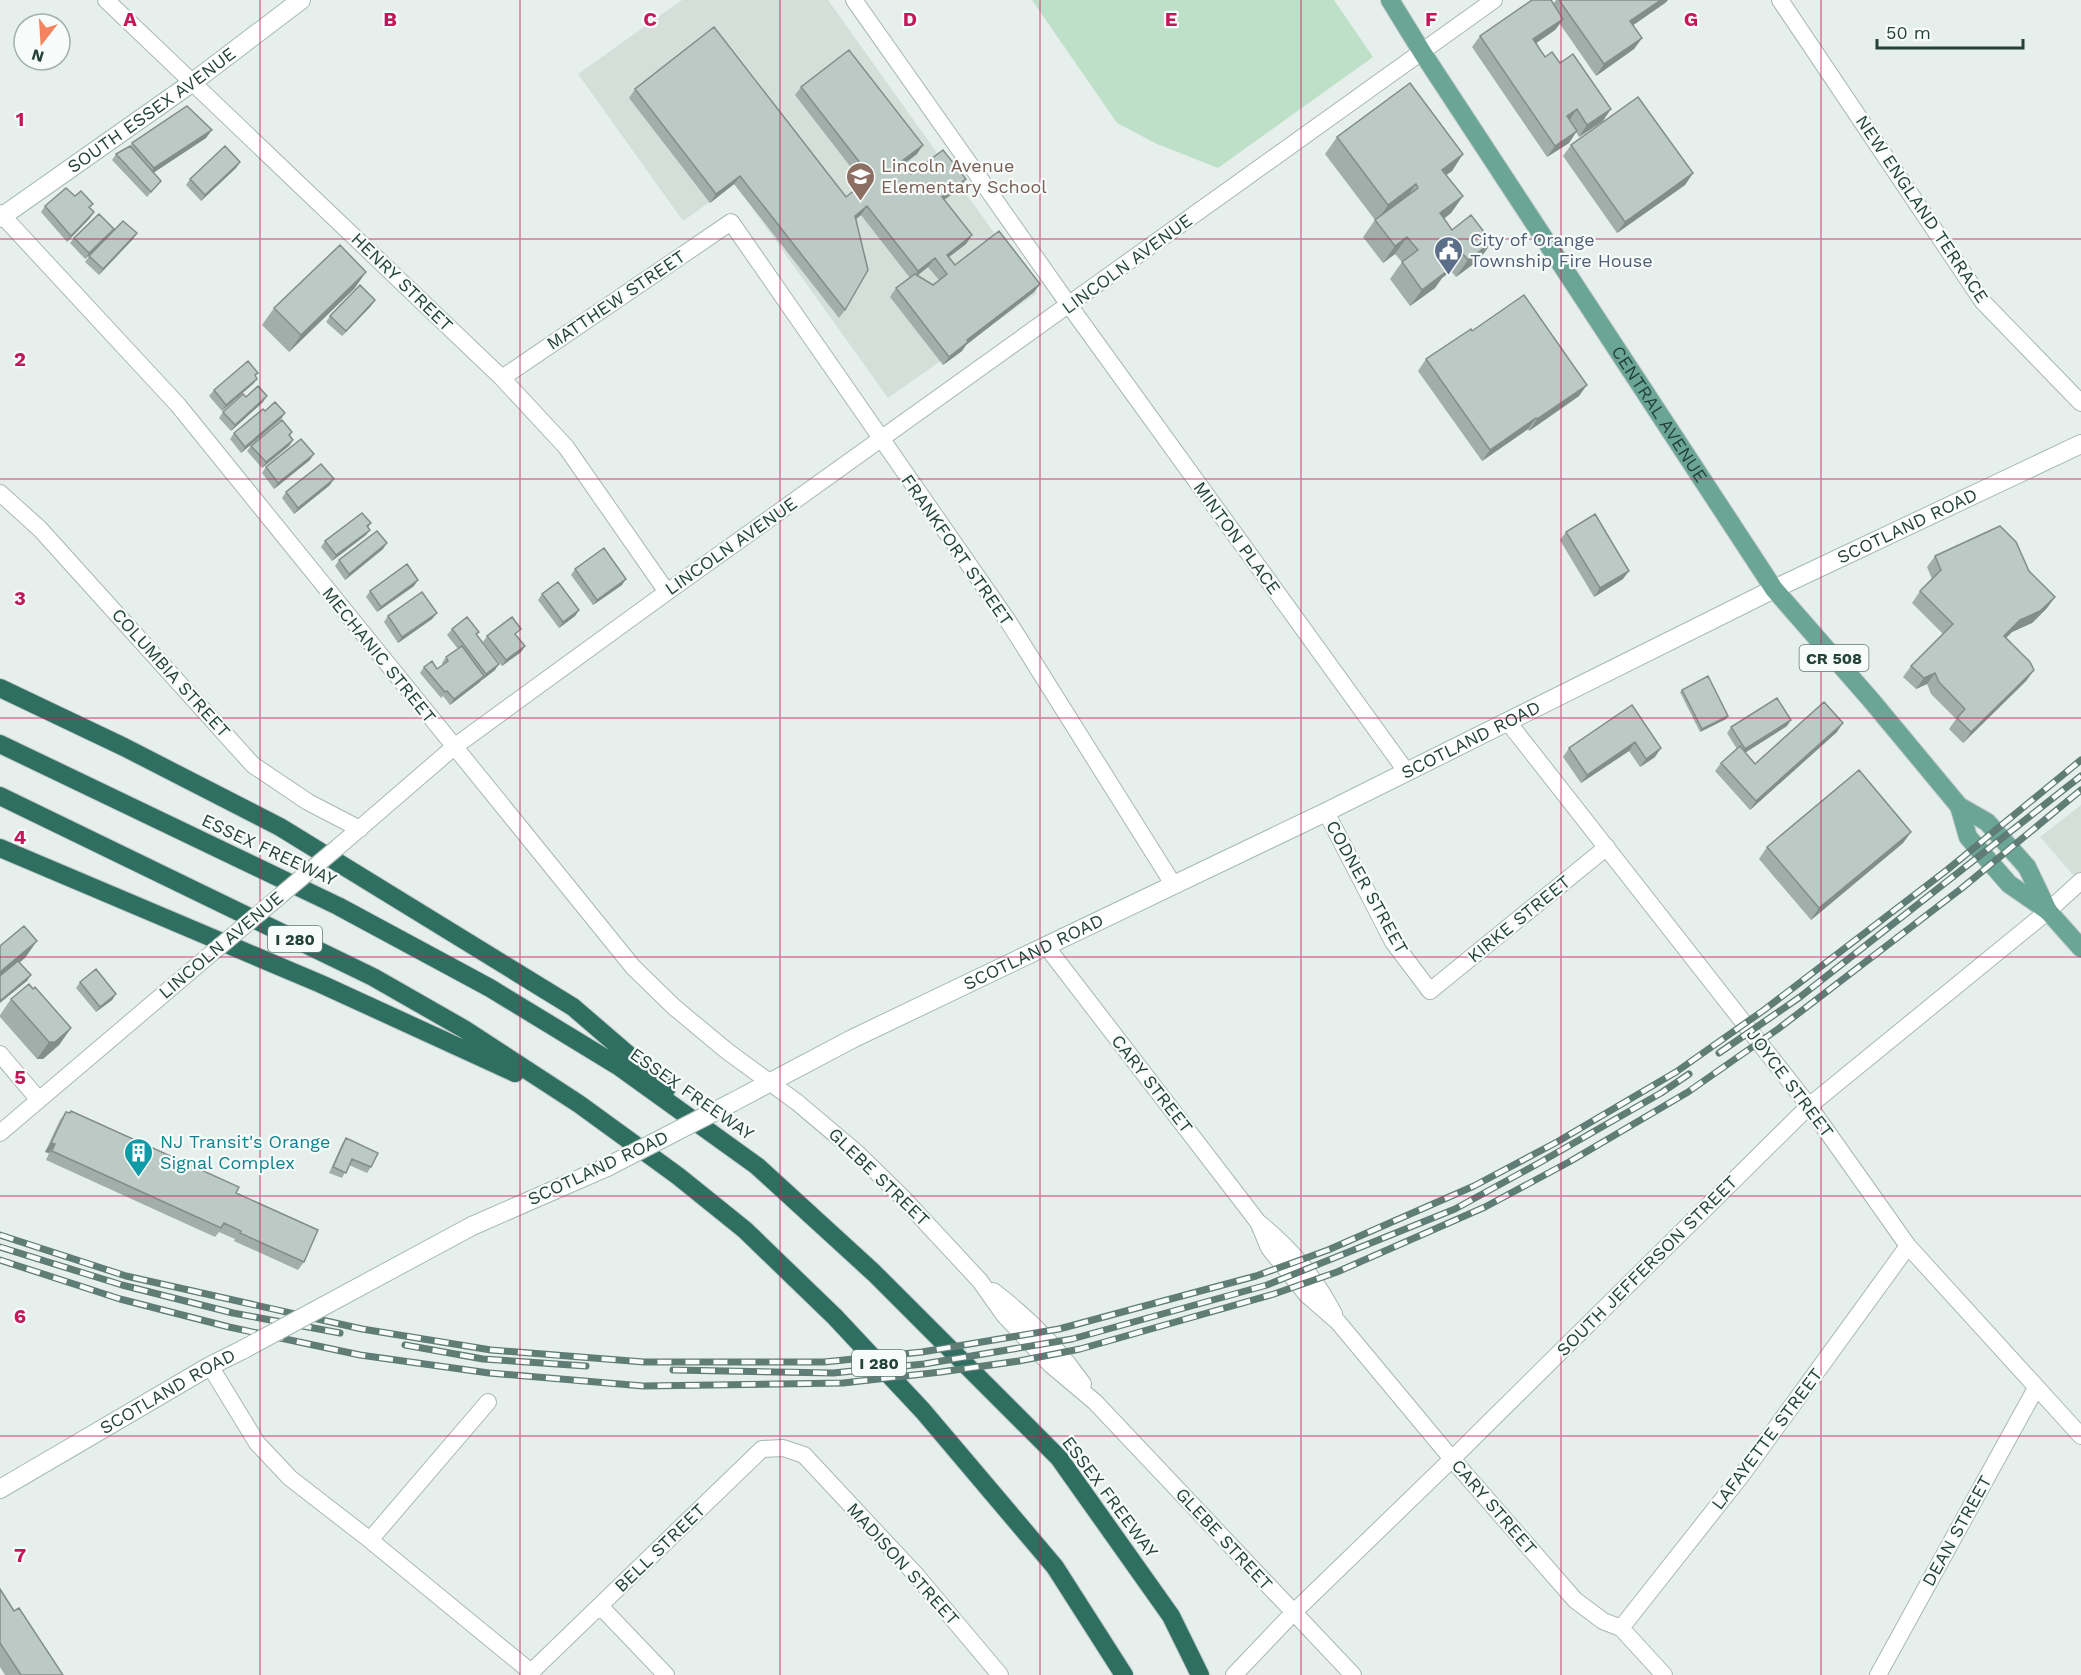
<svg xmlns="http://www.w3.org/2000/svg" width="2081" height="1675" viewBox="0 0 2081 1675" font-family="'Work Sans',sans-serif">
  <rect width="100%" height="100%" fill="#e6efeb"/>
  <path fill="#d4dfda" d="M682 0H828L1037 293 888 398 735 184 683 221 578 74Z
    M2081 805V884L2040 837Z"/>
  <path fill="#bfe0c8" d="M1032 0H1334L1373 57 1218 168 1157 144 1117 123Z"/>
  <g fill="none" stroke-linecap="round" stroke-linejoin="round">
    <defs>
      <path id="street" d="M106 0 502 378 566 447 667 592
        M854 0 1069 305 1406 771
        M1780 0 1983 302 2081 403
        M0 213 178 405 633 967 674 1007 727 1051 798 1103 856 1152 901 1196 980 1281 1004 1315 1051 1365 1095 1402 1353 1675
        M502 378 731 222 1008 621 1173 884
        M0 493 40 529 253 765 308 802 360 829
        M1508 722 1809 1106 1908 1246 2081 1436
        M1326 812 1393 942 1430 991 1607 847
        M338 847 454 747 667 592 1494 0
        M1046 946 1258 1222C1291 1249 1314 1276 1334 1314
        M0 1054 39 1100
        M0 1133 212 953
        M1258 1222 1269 1248 1307 1295 1338 1322 1452 1459 1575 1600 1603 1621 1621 1628 1664 1675
        M993 1291C1028 1317 1058 1348 1083 1384
        M210 1366 257 1443 290 1478 370 1540 531 1672
        M370 1540 488 1402
        M600 1606 666 1675
        M1621 1628 1741 1476 1908 1246
        M528 1675 762 1449 783 1448 804 1455 916 1575 1000 1675
        M1234 1675 1294 1612 1452 1459 1809 1106 2048 911 2081 881
        M1878 1675 2036 1388"/>
      <g id="secondary">
        <path id="s1" d="M0 218 193 82 301 0"/>
        <path id="s2" d="M733 1102 852 1039 1326 812 1774 589 2081 444"/>
        <path d="M472 1226 607 1167"/>
        <path id="s3" d="M0 1489 210 1366 244 1349"/>
      </g>
      <g id="primary">
        <path id="s4" d="M1390 0 1422 52 1774 589 1871 700 1959 806 1987 822 2027 867 2048 911"/>
        <path d="M1959 806 1968 837 2009 884 2048 911 2081 948"/>
      </g>
      <path id="highway" d="M0 688 124 747 280 827 573 1007 667 1088
        M0 744 338 906 490 988 618 1066 757 1166 874 1273 1059 1458 1171 1616 1200 1675
        M0 796 373 977 464 1029 579 1104 678 1176 745 1230 835 1317 923 1411 1055 1567 1124 1675
        M0 848 321 984 515 1073"/>
    </defs>
    <use href="#street" stroke="#a8b8b2" stroke-width="18"/>
    <use href="#secondary" stroke="#a4bbb3" stroke-width="20"/>
    <use href="#primary" stroke="#c2cac8" stroke-width="20"/>
    <use href="#highway" stroke="#c2cac8" stroke-width="20"/>
    <use href="#street" stroke="#fff" stroke-width="16"/>
    <use href="#secondary" stroke="#fff" stroke-width="18"/>
    <use href="#primary" stroke="#6aa596" stroke-width="18"/>
    <use href="#highway" stroke="#2f6f62" stroke-width="18"/>
    <defs>
      <path id="rail" d="M1719 1053 1800 997 2081 776
        M0 1235 126 1276 362 1329 491 1350 644 1362H824L922 1352 1059 1329 1256 1276 1328 1250 1474 1186 1557 1142 1676 1072 1764 1010 1947 870 2081 760
        M0 1247 122 1285 233 1313 340 1333
        M0 1260 120 1299 229 1327 360 1355 489 1373 643 1386 843 1383 941 1372 1019 1361 1080 1349 1274 1294 1337 1272 1485 1207 1569 1162 1688 1092 1778 1029 1962 888 2081 790
        M405 1345 483 1359 586 1366
        M673 1370 833 1373 924 1364 1072 1339 1267 1285 1455 1209 1539 1163 1661 1093 1689 1074"/>
    </defs>
    <use href="#rail" stroke="#5f7d75" stroke-width="7"/>
    <use href="#rail" stroke="#f7fbf9" stroke-width="4.5" stroke-dasharray="14" stroke-linecap="butt"/>
    <defs>
      <path id="street-bridge" d="M212 953 338 847"/>
      <path id="secondary-bridge" d="M607 1167 733 1102
        M244 1349 472 1226"/>
    </defs>
    <use href="#street-bridge" stroke="#a8b8b2" stroke-width="18" stroke-linecap="butt"/>
    <use href="#secondary-bridge" stroke="#a4bbb3" stroke-width="20" stroke-linecap="butt"/>
    <use href="#street-bridge" stroke="#fff" stroke-width="16"/>
    <use href="#secondary-bridge" stroke="#fff" stroke-width="18"/>
  </g>
  <path fill="#a1aea9" fill-rule="evenodd" d="M1556 0H1668L1665 3 1633 25 1642 38 1634 49 1596 76 1560 24 1555 30 1536 43 1545 57 1603 121 1579 137 1576 132 1569 143 1547 157 1472 47 1480 36 1553 4Z
    M801 87 917 154 904 164 911 174 960 188 944 200 972 235 966 244 949 257 955 265 1040 284 1034 292 966 345 962 351 943 365 890 297 896 288 910 278 861 215 856 219 845 310 839 318 734 184 710 203 629 98 635 89 846 197 863 183 795 95ZM928 267 939 280 933 285 917 275Z
    M1337 137 1463 154 1452 171 1446 175 1463 196 1451 213 1444 219 1452 230 1480 259 1456 277 1451 271 1442 278 1435 288 1410 306 1390 279 1402 262 1395 254 1383 263 1363 237 1375 220 1325 154Z
    M206 138 153 173 156 187 147 197 112 160 116 154 130 146 132 143Z
    M1571 145 1693 173 1685 185 1617 233 1563 156Z
    M240 162 236 168 201 201 186 185 190 179Z
    M75 196 93 204 90 208V218L67 242 41 212 45 206Z
    M114 229 110 235 85 259 70 243 74 238Z
    M137 233 133 239 99 275 85 262 89 256Z
    M366 272 354 289 289 352 262 325 274 308Z
    M371 306 342 336 326 322 330 316Z
    M1472 331 1579 396 1529 431 1528 429 1482 461 1418 371 1426 359Z
    M258 373 255 376 257 379 253 384 222 411 209 396 214 390Z
    M246 397 263 402 231 431 219 418 223 412Z
    M265 411 285 413 281 419 241 453 230 439 234 433Z
    M292 432 290 436 293 440 289 446 262 468 247 451 251 446Z
    M310 460 274 489 262 473 266 467Z
    M330 485 294 514 282 498 286 492Z
    M371 523 368 528 366 535 332 561 321 547 325 541Z
    M1566 532 1623 579 1594 597 1560 540Z
    M383 549 345 580 335 566 339 560Z
    M1935 556 2029 571 2055 597 2047 608 2032 623 2012 632 2006 638 2034 670 2026 681 1963 743 1949 729 1956 719 1931 694 1927 684 1916 689 1903 677 1911 666 1943 634 1912 603 1920 591 1932 579 1927 567Z
    M575 569 622 585 593 605 571 575Z
    M414 586 377 612 366 597 370 591Z
    M542 594 579 610 575 616 559 628 538 600Z
    M437 613 432 619 398 643 384 622 388 616Z
    M452 629 479 632 477 635 495 670 450 705 443 696 441 698 420 673 424 667 437 669 443 665 442 663 446 657 458 649 447 635Z
    M516 635 525 646 521 652 502 666 483 642 487 636Z
    M1682 690 1728 716 1726 719 1700 732 1680 692Z
    M1632 705 1655 757 1640 767 1629 751 1581 783 1563 757 1569 748Z
    M1787 726 1745 753 1755 764 1837 732 1750 810 1715 771 1721 763 1737 749 1727 733 1731 727Z
    M1911 832 1903 843 1811 920 1759 859 1767 847Z
    M80 982 116 994 112 1000 96 1012 76 988Z
    M11 999 71 1028 59 1045 43 1059H37L0 1017V1015Z
    M66 1112 236 1193 304 1262 298 1270 234 1241 235 1239 219 1232 215 1237 46 1160 49 1153 45 1152 60 1120Z
    M346 1138 371 1167 367 1173 349 1165 342 1178 329 1173 342 1144Z
    M0 1589 14 1611 63 1675H5L0 1667Z"/>
  <path fill="#838d89" d="M1661 0H1668L1665 3 1622 33 1630 21Z
    M1563 19 1555 30 1525 51 1533 39Z
    M1642 38 1634 49 1596 76 1604 64Z
    M1577 109 1569 121 1567 116Z
    M1611 109 1603 121 1579 137 1587 125Z
    M212 130 206 138 147 177 154 168Z
    M1577 131 1569 143 1547 157 1555 146Z
    M923 145 917 154 896 170 902 161Z
    M1463 154 1452 171 1431 186 1442 170Z
    M240 162 236 168 201 201 205 195Z
    M1693 173 1685 185 1617 233 1625 222Z
    M740 176 734 184 710 203 716 194Z
    M966 179 960 188 936 206 942 197Z
    M1416 184 1404 201 1376 222 1388 205Z
    M1463 196 1451 213 1428 230 1440 213Z
    M867 206 861 215 849 225 855 216Z
    M94 212 90 218 67 242 71 236Z
    M114 229 110 235 85 259 89 253Z
    M137 233 133 239 99 275 103 269Z
    M972 235 966 244 941 263 947 255Z
    M1407 237 1395 254 1383 263 1395 246Z
    M1492 242 1480 259 1456 277 1468 260Z
    M1463 254 1451 271 1442 278 1435 288 1410 306 1422 290 1444 268Z
    M935 258 928 267 912 280 918 271Z
    M366 272 354 289 289 352 301 335Z
    M1040 284 1034 292 966 345 962 351 943 365 949 357 967 340Z
    M375 300 371 306 342 336 346 331Z
    M257 379 253 384 222 411 226 405Z
    M1587 385 1579 396 1529 431 1537 419Z
    M267 396 263 402 231 431 235 425Z
    M285 413 281 419 241 453 245 447Z
    M1536 418 1528 429 1482 461 1490 450Z
    M293 440 289 446 262 468 266 462Z
    M314 454 310 460 274 489 278 483Z
    M334 479 330 485 294 514 298 508Z
    M370 530 366 535 332 561 336 555Z
    M387 543 383 549 345 580 349 574Z
    M1629 571 1623 579 1594 597 1600 588Z
    M626 579 622 585 593 605 597 600Z
    M418 580 414 586 377 612 381 607Z
    M2055 597 2047 608 2032 623 2012 632 1996 647 2004 636 2020 620Z
    M579 610 575 616 559 628 563 622Z
    M437 613 432 619 398 643 402 637Z
    M525 646 521 652 502 666 506 660Z
    M499 664 495 670 482 680 486 674Z
    M2034 670 2026 681 1963 743 1971 732Z
    M1935 673 1927 684 1916 689 1924 678Z
    M484 676 480 682 450 705 454 699Z
    M1728 716 1726 719 1700 732 1702 729Z
    M1791 720 1787 726 1741 755 1745 749Z
    M1843 723 1837 732 1750 810 1756 801Z
    M1635 742 1629 751 1581 783 1587 775Z
    M1661 748 1655 757 1640 767 1646 759Z
    M1911 832 1903 843 1811 920 1819 908Z
    M37 941 25 958 0 979V972Z
    M31 975 27 981 0 1003V1001Z
    M116 994 112 1000 96 1012 100 1007Z
    M71 1028 59 1045 43 1059H37L49 1042Z
    M51 1143 55 1144 49 1153 45 1152Z"/>
  <path fill="#bbcac4" stroke="#838d89" stroke-width="1.5" d="M1532 0H1551L1563 19 1533 39 1545 57 1552 52 1560 63 1573 54 1611 109 1587 125 1577 109 1567 116 1577 131 1555 146 1480 36Z
    M1559 0H1661L1630 21 1642 38 1604 64Z
    M714 27 846 197 871 177 801 87 849 50 923 145 902 161 911 174 943 150 966 179 942 197 972 235 947 255 955 265 999 231 1040 284 967 340 968 342 949 357 896 288 915 274 933 285 947 274 935 258 918 271 867 206 855 216 868 270 845 310 740 176 716 194 635 89Z
    M1410 83 1463 154 1442 170 1463 196 1440 213 1452 230 1471 215 1492 242 1468 260 1463 254 1444 268 1447 271 1422 290 1402 262 1418 250 1407 237 1395 246 1375 220 1418 188 1416 184 1388 205 1337 137Z
    M1638 97 1693 173 1625 222 1571 145Z
    M187 106 212 130 154 168 132 143Z
    M130 146 161 181 151 192 116 154Z
    M225 146 240 162 205 195 190 179Z
    M66 188 75 196 81 191 93 204 89 207 94 212 71 236 45 206Z
    M99 214 114 229 89 253 74 238Z
    M123 221 137 233 103 269 89 256Z
    M340 245 366 272 301 335 274 308Z
    M360 285 375 300 346 331 330 316Z
    M1524 295 1587 385 1537 419 1536 418 1490 450 1426 359 1471 329 1472 331Z
    M248 361 258 373 255 375 257 379 226 405 214 390Z
    M258 386 267 396 235 425 223 412 243 394 246 397Z
    M275 402 285 413 245 447 234 433 263 409 265 411Z
    M282 420 292 432 289 435 293 440 266 462 251 446Z
    M301 439 314 454 278 483 266 467Z
    M321 464 334 479 298 508 286 492Z
    M362 513 371 523 367 526 370 530 336 555 325 541Z
    M1595 514 1629 571 1600 588 1566 532Z
    M2000 526 2016 542 2029 571 2055 597 2040 611 2020 620 2004 636 2030 662 2034 670 1971 732 1957 718 1965 709 1939 682 1935 673 1924 678 1911 666 1953 624 1920 591 1941 570 1935 556Z
    M377 531 387 543 349 574 339 560Z
    M604 548 626 579 597 600 575 569Z
    M407 564 418 580 381 607 370 591Z
    M558 582 579 610 563 622 542 594Z
    M422 592 437 613 402 637 388 616Z
    M467 617 479 632 476 634 499 664 486 674 452 629Z
    M512 617 521 629 515 634 525 646 506 660 487 636Z
    M462 646 484 676 454 699 447 691 445 692 424 667 432 661 437 669 448 661 446 657Z
    M1708 676 1728 716 1702 729 1682 690Z
    M1777 698 1791 720 1745 749 1731 727Z
    M1824 702 1843 723 1756 801 1721 763 1740 746 1755 764Z
    M1632 705 1661 748 1646 759 1635 742 1587 775 1569 748Z
    M1859 770 1911 832 1819 908 1767 847Z
    M24 926 37 941 0 972V946Z
    M18 961 31 975 0 1001V976Z
    M96 969 116 994 100 1007 80 982Z
    M29 984 33 989 35 987 71 1028 55 1042H49L11 999Z
    M71 1111 239 1187 236 1193 318 1230 304 1262 240 1233 241 1231 224 1223 221 1228 52 1151 55 1144 51 1143 66 1112 70 1113Z
    M346 1138 378 1153 371 1167 352 1159 346 1173 333 1167Z
    M0 1589 14 1611 19 1608 63 1675H21L0 1643Z"/>
  <path fill="none" stroke="#c2185b" stroke-width="1.5" stroke-opacity="0.55" d="M260 0V1675M520 0V1675M780 0V1675M1040 0V1675M1301 0V1675M1561 0V1675M1821 0V1675M0 239H2081M0 479H2081M0 718H2081M0 957H2081M0 1196H2081M0 1436H2081"/>
  <defs>
    <symbol id="school-pin" viewBox="-11 -11 22 30"><path d="M0 17L-7.5 6A9.5 9.5 0 1 1 7.5 6Z" fill="#8d6e63" stroke="#f7fbf9"/><path d="M0-5L7-2L0 1L-7-2ZM-4 1L0 2.5L4 1V4Q0 6-4 4Z" fill="#fff"/></symbol>
    <symbol id="civic-pin" viewBox="-11 -11 22 30"><path d="M0 17L-7.5 6A9.5 9.5 0 1 1 7.5 6Z" fill="#5c6f8a" stroke="#f7fbf9"/><path d="M-.6-6.5H3V-4.5H.6V-3L4-1V1h2V6H-6V1h2V-1L-.6-3ZM-1.2 2.5V6h2.4V2.5Z" fill="#fff"/></symbol>
    <symbol id="building-pin" viewBox="-11 -11 22 30"><path d="M0 17L-7.5 6A9.5 9.5 0 1 1 7.5 6Z" fill="#0f9aa8" stroke="#f7fbf9"/><path d="M-4-6H4V6H1V3H-1V6H-4ZM-2.5-4.3h1.7v1.8h-1.7ZM.8-4.3h1.7v1.8H.8ZM-2.5-1h1.7V.8h-1.7ZM.8-1h1.7V.8H.8Z" fill="#fff"/></symbol>
  </defs>
  <g fill-rule="evenodd">
    <use href="#school-pin" x="844" y="160" width="33" height="45"/>
    <use href="#civic-pin" x="1432" y="234" width="33" height="45"/>
    <use href="#building-pin" x="122" y="1136" width="33" height="45"/>
  </g>
  <g text-anchor="middle" stroke-width="4.5" stroke-linejoin="round" paint-order="stroke">
    <g fill="#f7fbf9" stroke="#637a73" stroke-width="1.5">
      <rect x="1799.5" y="645" width="69" height="26" rx="4.5"/>
      <rect x="268" y="926" width="54" height="26" rx="4.5"/>
      <rect x="852" y="1350" width="54" height="26" rx="4.5"/>
    </g>
    <g font-size="16" font-weight="bold" fill="#24423a">
      <text x="1834" y="664">CR 508</text>
      <text x="295" y="945">I 280</text>
      <text x="879" y="1369">I 280</text>
    </g>
    <g font-size="18" fill="#24423a" stroke="#f7fbf9">
      <text dy="6" stroke="none"><textPath href="#s1" startOffset="186">SOUTH ESSEX AVENUE</textPath></text>
      <text transform="translate(1922 209) rotate(56)" y="6">NEW ENGLAND TERRACE</text>
      <text transform="translate(1127 264) rotate(-36)" y="6">LINCOLN AVENUE</text>
      <text transform="translate(402 282) rotate(44)" y="6">HENRY STREET</text>
      <text transform="translate(616 300) rotate(-34)" y="6">MATTHEW STREET</text>
      <text dy="6" stroke="none"><textPath href="#s4" startOffset="494">CENTRAL AVENUE</textPath></text>
      <text dy="6" stroke="none"><textPath href="#s2" startOffset="1308">SCOTLAND ROAD</textPath></text>
      <text transform="translate(1237 538) rotate(54)" y="6">MINTON PLACE</text>
      <text transform="translate(731 546) rotate(-35)" y="6">LINCOLN AVENUE</text>
      <text transform="translate(957 550) rotate(55)" y="6">FRANKFORT STREET</text>
      <text transform="translate(379 655) rotate(51)" y="6">MECHANIC STREET</text>
      <text transform="translate(171 673) rotate(48)" y="6">COLUMBIA STREET</text>
      <text dy="6" stroke="none"><textPath href="#s2" startOffset="822">SCOTLAND ROAD</textPath></text>
      <text transform="translate(269 850) rotate(25)" y="6">ESSEX FREEWAY</text>
      <text transform="translate(1367 887) rotate(61)" y="6">CODNER STREET</text>
      <text transform="translate(1519 919) rotate(-39)" y="6">KIRKE STREET</text>
      <text transform="translate(221 945) rotate(-40)" y="6">LINCOLN AVENUE</text>
      <text dy="6" stroke="none"><textPath href="#s2" startOffset="336">SCOTLAND ROAD</textPath></text>
      <text transform="translate(1790 1083) rotate(53)" y="6">JOYCE STREET</text>
      <text transform="translate(1152 1084) rotate(52)" y="6">CARY STREET</text>
      <text transform="translate(692 1094) rotate(35)" y="6">ESSEX FREEWAY</text>
      <text transform="translate(598 1168) rotate(-25)" y="6">SCOTLAND ROAD</text>
      <text transform="translate(879 1177) rotate(44)" y="6">GLEBE STREET</text>
      <text transform="translate(1647 1266) rotate(-45)" y="6">SOUTH JEFFERSON STREET</text>
      <text dy="6" stroke="none"><textPath href="#s3" startOffset="194">SCOTLAND ROAD</textPath></text>
      <text transform="translate(1767 1439) rotate(-53)" y="6">LAFAYETTE STREET</text>
      <text transform="translate(1110 1497) rotate(53)" y="6">ESSEX FREEWAY</text>
      <text transform="translate(1494 1507) rotate(49)" y="6">CARY STREET</text>
      <text transform="translate(1957 1531) rotate(-61)" y="6">DEAN STREET</text>
      <text transform="translate(1224 1539) rotate(47)" y="6">GLEBE STREET</text>
      <text transform="translate(660 1548) rotate(-44)" y="6">BELL STREET</text>
      <text transform="translate(903 1564) rotate(48)" y="6">MADISON STREET</text>
    </g>
    <g font-size="18" fill="#785e54" stroke="#f7fbf9" text-anchor="start">
      <text x="881" y="172">Lincoln Avenue<tspan x="881" dy="21">Elementary School</tspan></text>
    </g>
    <g font-size="18" fill="#4e5e75" stroke="#f7fbf9" text-anchor="start">
      <text x="1470" y="246">City of Orange<tspan x="1470" dy="21">Township Fire House</tspan></text>
    </g>
    <g font-size="18" fill="#0d838f" stroke="#f7fbf9" text-anchor="start">
      <text x="160" y="1148">NJ Transit's Orange<tspan x="160" dy="21">Signal Complex</tspan></text>
    </g>
  </g>
  <g font-size="20" text-anchor="middle" font-weight="bold" fill="#c2185b" stroke="#f7fbf9" stroke-width="4.5" stroke-linejoin="round" paint-order="stroke">
    <text x="130" y="26">A</text>
    <text x="390" y="26">B</text>
    <text x="650" y="26">C</text>
    <text x="910" y="26">D</text>
    <text x="1171" y="26">E</text>
    <text x="1431" y="26">F</text>
    <text x="1691" y="26">G</text>
    <text x="20" y="126">1</text>
    <text x="20" y="366">2</text>
    <text x="20" y="605">3</text>
    <text x="20" y="844">4</text>
    <text x="20" y="1084">5</text>
    <text x="20" y="1323">6</text>
    <text x="20" y="1562">7</text>
  </g>
  <g transform="translate(42 42) rotate(197)"><circle r="28" fill="#f7fbf9" stroke="#a3b1ad" stroke-width="1.5"/>
  <path d="M0-4.5L10 22L0 15L-10 22Z" fill="#f4845f"/>
  <text y="-9" font-size="16" font-weight="bold" text-anchor="middle" fill="#24423a">N</text>
  </g>
  <path d="M1877 39v9h146v-9" fill="none" stroke="#24423a" stroke-width="3"/>
  <text x="1886" y="39" font-size="18" fill="#24423a" stroke="#f7fbf9" stroke-width="4.5" paint-order="stroke">50 m</text>
</svg>
